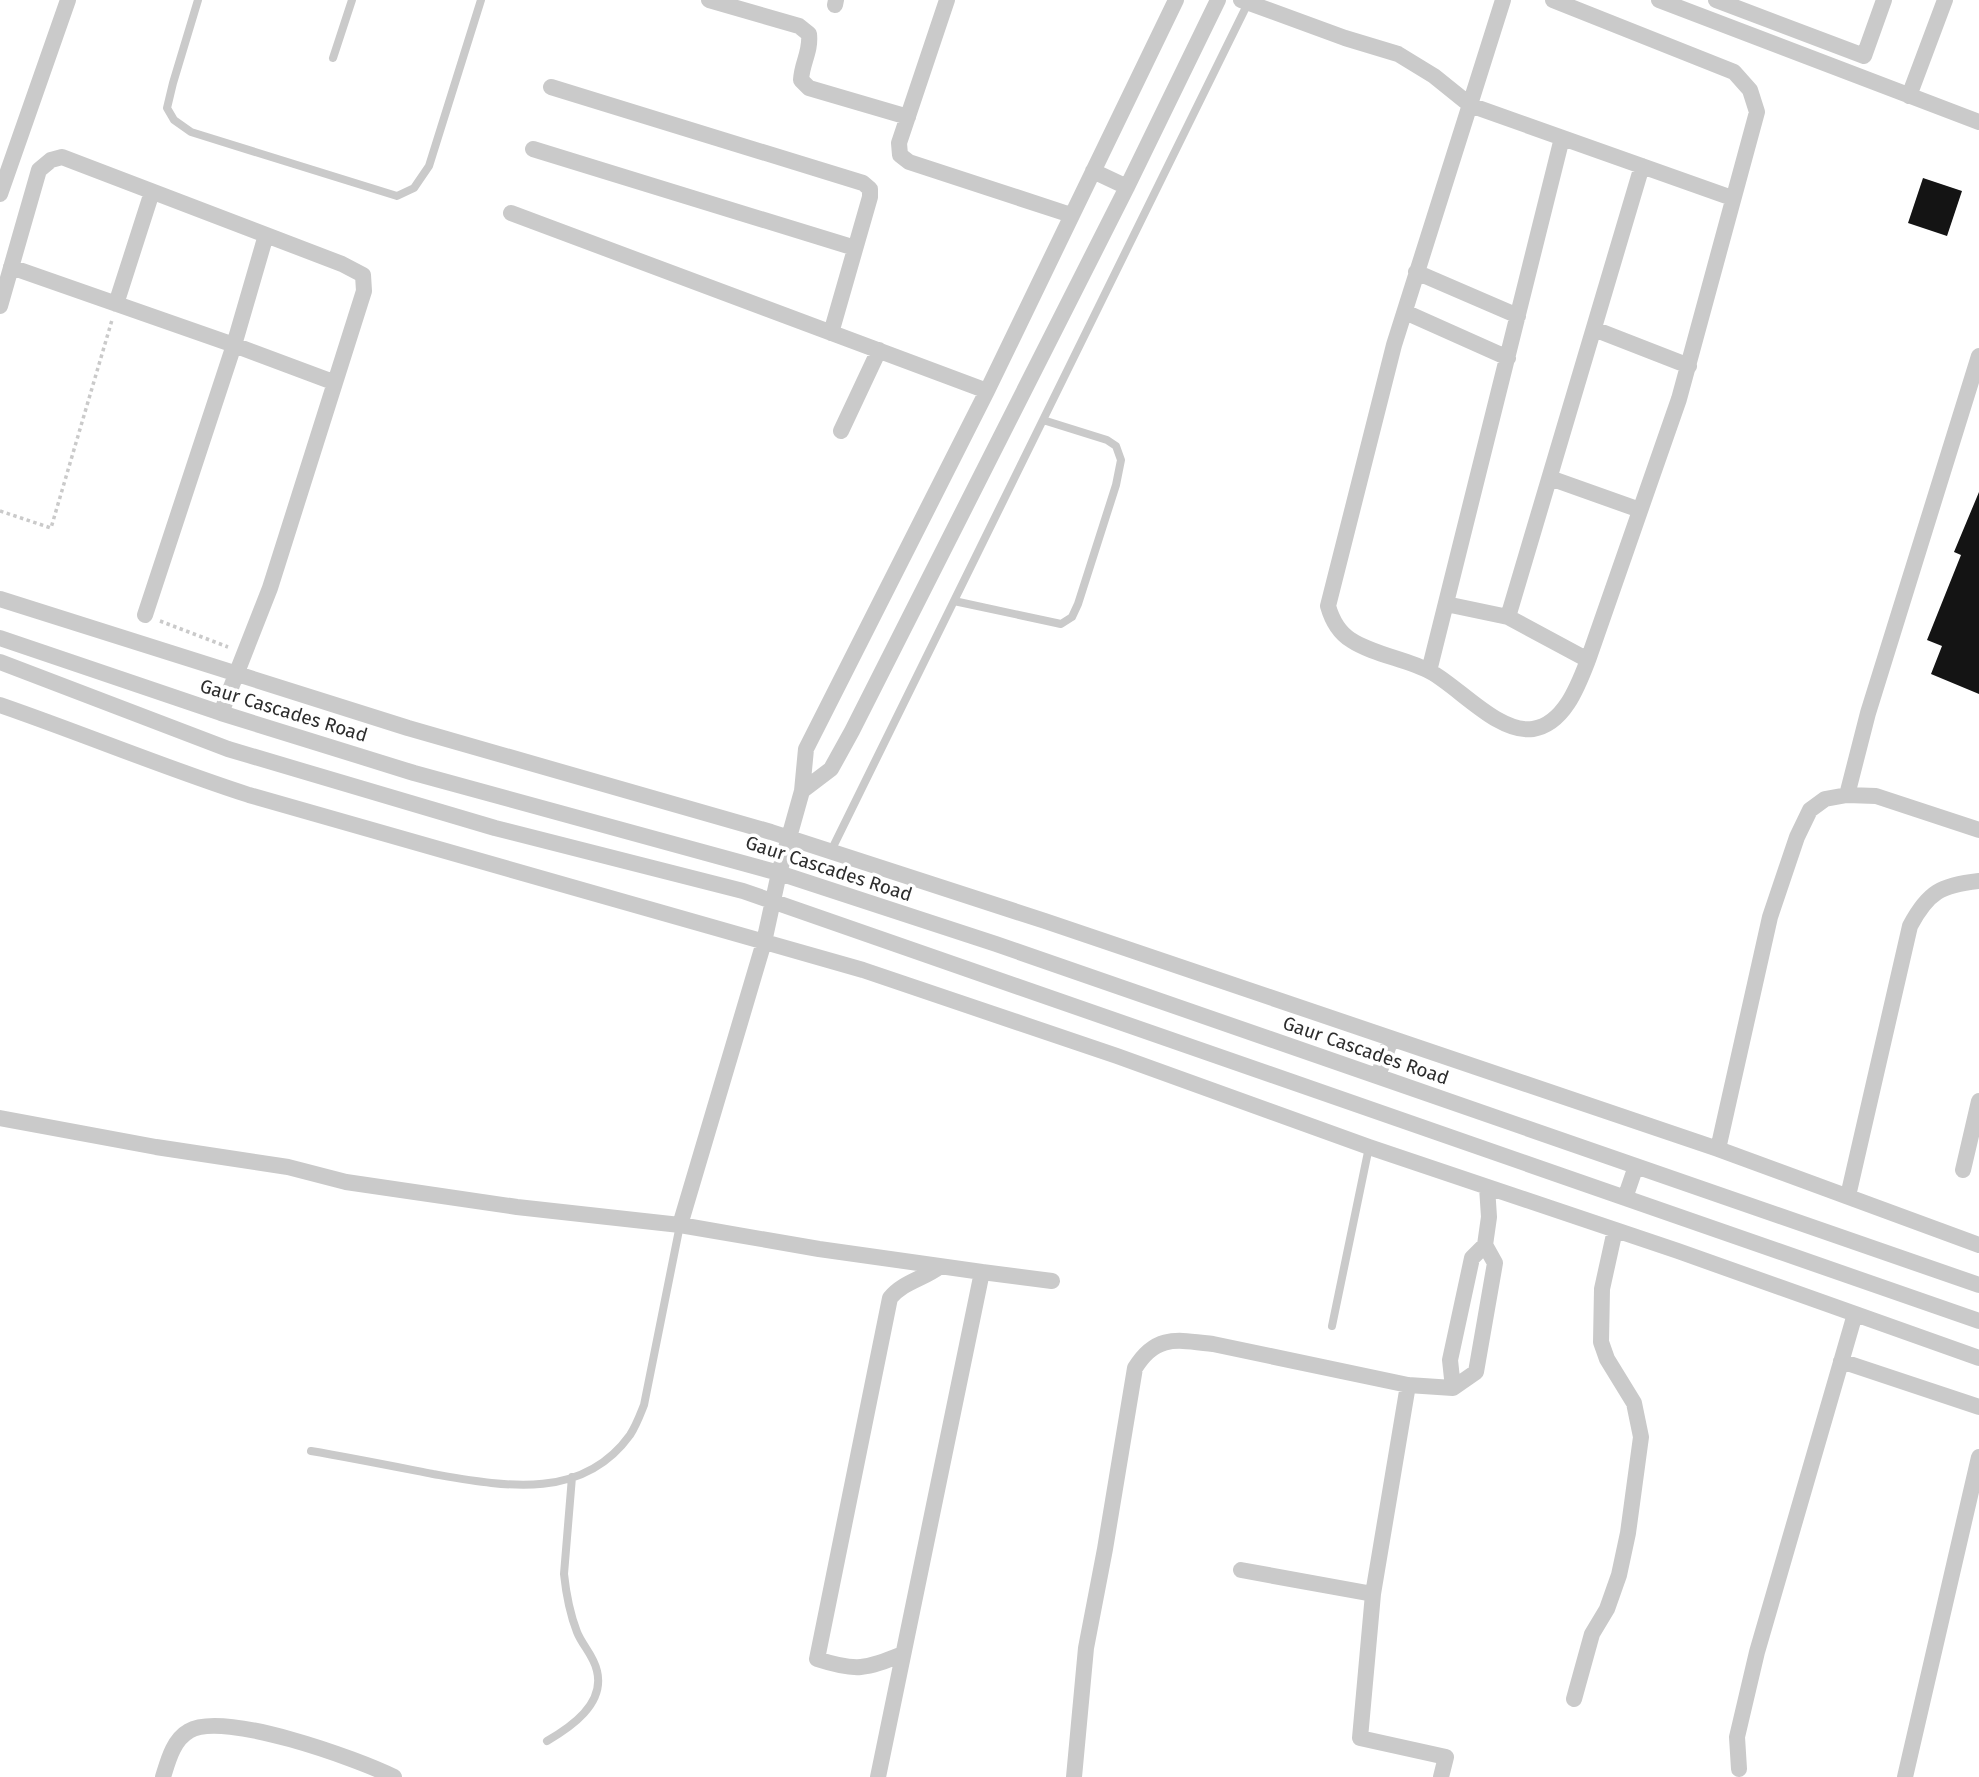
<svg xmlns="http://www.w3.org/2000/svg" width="1979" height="1777" viewBox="0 0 1979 1777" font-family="'Fira Sans',sans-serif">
  <rect width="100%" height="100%" fill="#fff"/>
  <path fill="#141414" d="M1923 178 1962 191 1947 236 1908 223Z
    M1979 492V694L1931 674 1942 646 1927 640 1961 555 1954 552Z"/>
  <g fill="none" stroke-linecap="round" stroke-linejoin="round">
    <path stroke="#cacaca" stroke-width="3.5" stroke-dasharray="3.5 3.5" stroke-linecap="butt" d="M0 511 51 528 112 320
      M160 621 228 647"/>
    <path stroke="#cacaca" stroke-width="8" d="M198 0 173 83 167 108 174 120 191 132 397 196 414 188 429 166 481 0
      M333 58 352 0
      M954 601 1061 624 1072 617 1078 604 1116 485 1121 460 1116 446 1107 440 1043 420
      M831 851 1248 3
      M1332 1326 1369 1147
      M311 1451C352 1458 392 1466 433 1474 503 1486 582 1502 630 1435 636 1426 640 1415 644 1405L680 1225
      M547 1741C571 1727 605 1704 597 1671 594 1656 582 1645 577 1632 570 1614 566 1593 564 1574L572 1477"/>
    <path stroke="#cacaca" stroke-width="16" d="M709 0 799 26 809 34C811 52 802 62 801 80L809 88 908 117
      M947 0 899 143 900 155 909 162 1071 215
      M1241 0 1345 38 1398 54 1434 76 1470 105 1732 198
      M1503 0 1394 345 1328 606C1332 620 1338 632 1351 640 1374 655 1407 659 1431 672 1460 688 1499 734 1533 729 1564 724 1578 686 1588 660L1679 399 1757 112 1750 90 1734 72 1553 0
      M1659 0 1979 122
      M1716 0 1864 56 1884 0
      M835 5 836 0
      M551 87 863 183 870 189V197L831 333
      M1909 96 1945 0
      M533 149 855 248
      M1093 171 1127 187
      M0 194 68 0
      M511 213 987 391
      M11 267 234 345 333 382
      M1416 272 1518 316
      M116 304 152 192
      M0 306 39 170 51 160 62 157 342 264 363 275 364 291 270 588 221 713
      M1405 312 1508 358
      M1594 329 1689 366
      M841 431 879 350
      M1550 478 1640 510
      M0 599 408 728 771 832 1045 921 1718 1149 1979 1245
      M1446 604 1508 617 1642 166
      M145 615 234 345 266 235
      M1508 617 1588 660
      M0 638 221 713 414 773 779 873 996 944 1979 1285
      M0 662 228 749 495 828 743 891 1979 1321
      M1429 671 1562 138
      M0 705C84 734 165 768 249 795L863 970 1117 1056 1369 1147 1678 1251 1979 1358
      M802 791 831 769 852 731 1127 187 1218 0
      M1847 795 1868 713 1979 356
      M1378 1076 1391 1039
      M0 1118 156 1147 288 1167 346 1182 517 1207 680 1225 819 1249 982 1272 878 1777
      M1718 1149 1770 917 1797 837 1810 810 1825 799 1847 795 1876 796 1979 830
      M1963 1170 1979 1101
      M1848 1196 1910 926C1928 892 1941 885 1979 881
      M1625 1198 1636 1166
      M680 1225 764 942 779 873 802 791 806 749 987 391 1176 0
      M982 1272 1052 1281
      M1841 1361 1979 1407
      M1453 1388 1450 1360 1472 1258 1485 1245 1489 1217 1487 1187
      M1241 1570 1373 1594 1360 1738 1446 1757 1441 1777
      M1373 1594 1408 1385
      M903 1654C865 1669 857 1672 817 1659L890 1298C903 1282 923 1279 939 1267
      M1574 1699 1592 1634 1607 1609 1619 1575 1628 1533 1641 1437 1634 1403 1607 1359 1601 1342 1602 1289 1615 1230
      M1739 1769 1737 1737 1757 1652 1855 1314
      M163 1777C168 1761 173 1740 189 1731 223 1710 358 1759 394 1777
      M1074 1777 1086 1648 1105 1549 1135 1368C1156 1334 1177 1340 1213 1344L1408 1385 1453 1388 1476 1372 1495 1263 1485 1245
      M1905 1777 1979 1457"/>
  </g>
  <g text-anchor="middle" stroke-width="7" stroke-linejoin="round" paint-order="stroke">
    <g font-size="19" fill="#2d2d2d" stroke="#fff">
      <text transform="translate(284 710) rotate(17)" y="7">Gaur Cascades Road</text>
      <text transform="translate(829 868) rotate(18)" y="7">Gaur Cascades Road</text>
      <text transform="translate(1366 1050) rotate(19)" y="7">Gaur Cascades Road</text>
    </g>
  </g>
</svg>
